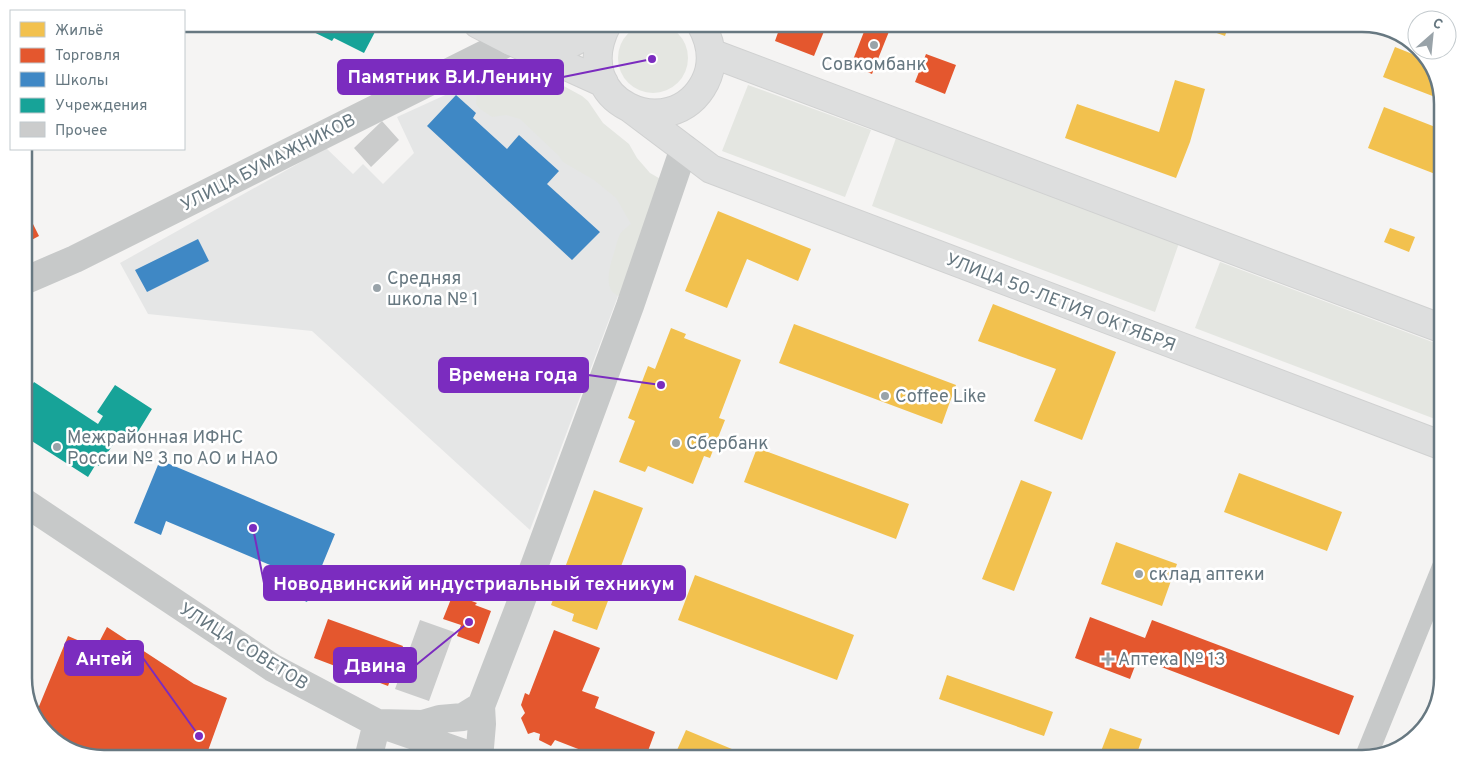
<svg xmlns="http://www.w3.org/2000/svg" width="1467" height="783" viewBox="0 0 1467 783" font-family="Overpass,sans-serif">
  <rect width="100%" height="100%" fill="#f5f4f3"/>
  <path fill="#e5e6e6" d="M533 55 659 187 530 530 312 331 148 314 120 263 326 148 353 174 363 164 383 184 414 153 397 117Z"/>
  <path fill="#e4e6e1" d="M618 58a35 35 0 1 1 70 0a35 35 0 1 1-70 0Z
    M509 63H517L525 65 582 96 588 101 603 123 629 144 637 158 650 173 664 181 625 297C601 296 609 268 614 253 616 247 617 240 620 234 623 230 627 227 631 224L616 198 594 180 563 162 559 156 520 119 506 115 492 117 480 109 476 104 477 89C482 84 490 83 495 79 501 74 503 67 509 63Z
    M748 85 871 130 845 197 722 151Z
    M896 138 1179 243 1155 312 872 206Z
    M1220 262 1443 346V422L1195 328Z"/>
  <path fill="#f2c14e" d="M184 24H190L184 33Z
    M1192 24H1229L1225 36Z
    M1395 47 1430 61 1443 100 1383 77Z
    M1175 80 1205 89 1190 142 1176 178 1065 138 1077 104 1159 132Z
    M1384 107 1443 130V177L1368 148Z
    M718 211 811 249 798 281 747 259 727 308 685 291Z
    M1390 228 1415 237 1409 252 1384 242Z
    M993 304 1116 352 1082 440 1034 421 1056 369 978 341Z
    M794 324 956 385 942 424 779 363Z
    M671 328 686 334 684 338 741 360 719 418 725 420 710 458 704 456 693 484 648 466 645 472 619 462 635 421 628 418 648 366 655 369Z
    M757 448 909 504 896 539 744 482Z
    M1239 473 1342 512 1327 551 1224 512Z
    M1021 480 1052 492 1014 591 982 579Z
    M594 490 643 508 597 630 572 621 574 614 551 605Z
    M1116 542 1177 564 1162 606 1101 584Z
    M695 575 854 635 837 680 678 620Z
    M1443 672V679L1435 715 1422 729Z
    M947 675 1053 712 1044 736 939 699Z
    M1110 728 1142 739 1135 759H1098Z
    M686 730 756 759H673Z
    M256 753 272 759H253Z"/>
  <path fill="#e4572e" d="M781 24H827L814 56 775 41Z
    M867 24H892L872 74 851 65Z
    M926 54 956 65 945 94 915 82Z
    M24 206 39 236 24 244Z
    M453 594 477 603 475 605 491 611 479 644 457 636 461 625 443 619Z
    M1090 617 1145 638 1152 620 1354 696 1339 735 1138 658 1130 679 1075 658Z
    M328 619 403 646 388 686 314 658Z
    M107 627 194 684 227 698 205 759H104L68 751 37 724 35 716 68 636 96 648Z
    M554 630 600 648 582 691 599 697 595 708 655 732 645 759H604L555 740 551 746 539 740 540 734 534 732 528 734 521 718 525 713 521 705 525 693 529 695Z"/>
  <path fill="#3f88c5" d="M456 95 476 113 473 118 507 149 519 135 559 171 547 184 600 232 572 260 427 126Z
    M198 239 209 261 147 292 135 270Z
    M160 460 335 534 307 602 275 588 282 570 166 521 161 535 134 523Z"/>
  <path fill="#17a398" d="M297 24H364L376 30 364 53 334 38 332 41Z
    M34 382 98 424 103 416 97 412 115 385 152 409 133 440 121 432 99 466 96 464 88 477 24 436V398Z"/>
  <path fill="#cbcccc" d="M382 121 399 140 371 167 354 148Z
    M420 620 454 632 429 701 395 689Z"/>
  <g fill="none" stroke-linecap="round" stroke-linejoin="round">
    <defs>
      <path id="secondary" d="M607 24C566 103 672 147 705 82 715 62 711 42 701 24
        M511 41 604 83
        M527 42 560 44 573 42 607 24
        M711 53 1443 329
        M630 108 711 169 1443 446"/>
      <path id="primary" d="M478 24 511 41"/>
    </defs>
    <use href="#secondary" stroke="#d0d1d1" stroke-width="30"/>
    <use href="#primary" stroke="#d0d0d0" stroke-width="30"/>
    <path stroke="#c7c9c9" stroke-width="22" d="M1365 759 1443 567"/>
    <path stroke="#c7c9c9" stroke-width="28" d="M24 281 75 259 511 41
      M24 502 273 668 377 723 481 759
      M377 723 423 724 440 719 463 717 481 706 518 610 630 306 684 148
      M368 759 377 723
      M479 759 482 724 481 706"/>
    <use href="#secondary" stroke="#dddede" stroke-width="28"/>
    <use href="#primary" stroke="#dddede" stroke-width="28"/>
  </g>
  <g fill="#99a3a9" stroke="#fff" stroke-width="2">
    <circle cx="874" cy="45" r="5"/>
    <circle cx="377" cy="288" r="5"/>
    <circle cx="885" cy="396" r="5"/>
    <circle cx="676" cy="443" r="5"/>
    <circle cx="57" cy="447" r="5"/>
    <circle cx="1139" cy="574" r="5"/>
    <path d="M1105.5 651.5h5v5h5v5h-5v5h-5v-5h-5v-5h5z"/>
  </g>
  <g text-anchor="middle" stroke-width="5" stroke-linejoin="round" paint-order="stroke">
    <g font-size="18" fill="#677881" stroke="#fff" text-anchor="start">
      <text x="874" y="70" text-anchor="middle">Совкомбанк</text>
      <text x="387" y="284">Средняя<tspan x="387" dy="21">школа № 1</tspan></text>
      <text x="895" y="402">Coffee Like</text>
      <text x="67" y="443">Межрайонная ИФНС<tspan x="67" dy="21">России № 3 по АО и НАО</tspan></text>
      <text x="686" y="449">Сбербанк</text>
      <text x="1149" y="580">склад аптеки</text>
      <text x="1118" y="665">Аптека № 13</text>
    </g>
    <g font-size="18" fill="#677881" stroke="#fff">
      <text transform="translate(268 162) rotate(-27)" y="6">УЛИЦА БУМАЖНИКОВ</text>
      <text transform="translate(1061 302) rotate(21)" y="6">УЛИЦА 50-ЛЕТИЯ ОКТЯБРЯ</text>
      <text transform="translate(244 646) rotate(32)" y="6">УЛИЦА СОВЕТОВ</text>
    </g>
  </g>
  <path d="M0 0H1467V783H0ZM104 32H1362A72 72 0 0 1 1434 104V678A72 72 0 0 1 1362 750H104A72 72 0 0 1 32 678V104A72 72 0 0 1 104 32Z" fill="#fff" fill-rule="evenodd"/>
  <path fill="none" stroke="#677881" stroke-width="2.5" d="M104 32H1362A72 72 0 0 1 1434 104V678A72 72 0 0 1 1362 750H104A72 72 0 0 1 32 678V104A72 72 0 0 1 104 32Z"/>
  <path fill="none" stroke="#7b2cbf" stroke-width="2" d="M652 59L563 77M661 385L588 375M253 528L264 583M199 736L143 658M469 622L416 665"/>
  <g fill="#7b2cbf" stroke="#fff" stroke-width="2">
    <circle cx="652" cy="59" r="5"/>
    <circle cx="661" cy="385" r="5"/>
    <circle cx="253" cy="528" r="5"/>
    <circle cx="199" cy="736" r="5"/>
    <circle cx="469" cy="622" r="5"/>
  </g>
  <g fill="#7b2cbf" stroke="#7b2cbf" stroke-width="2">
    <rect x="338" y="60" width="225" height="34" rx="5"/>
    <rect x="439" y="358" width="149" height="34" rx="5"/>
    <rect x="264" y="566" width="421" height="34" rx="5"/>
    <rect x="65" y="641" width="78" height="34" rx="5"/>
    <rect x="334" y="648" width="82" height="34" rx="5"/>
  </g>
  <g font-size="19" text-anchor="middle" font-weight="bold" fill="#fff">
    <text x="450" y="83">Памятник В.И.Ленину</text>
    <text x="513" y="381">Времена года</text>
    <text x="474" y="590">Новодвинский индустриальный техникум</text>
    <text x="104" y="665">Антей</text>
    <text x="375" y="672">Двина</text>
  </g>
  <rect x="10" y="10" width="175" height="140" fill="#ffffff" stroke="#c2c9cd"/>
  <rect x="20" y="22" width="25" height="15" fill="#f2c14e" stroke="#c2c9cd"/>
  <text x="55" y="35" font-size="15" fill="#677881">Жильё</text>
  <rect x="20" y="48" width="25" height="15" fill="#e4572e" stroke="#c2c9cd"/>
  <text x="55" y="60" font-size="15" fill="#677881">Торговля</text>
  <rect x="20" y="72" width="25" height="15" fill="#3f88c5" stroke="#c2c9cd"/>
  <text x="55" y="85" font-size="15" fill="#677881">Школы</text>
  <rect x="20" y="98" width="25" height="15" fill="#17a398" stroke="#c2c9cd"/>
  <text x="55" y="110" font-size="15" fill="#677881">Учреждения</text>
  <rect x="20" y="122" width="25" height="15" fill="#cbcccc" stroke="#c2c9cd"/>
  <text x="55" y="135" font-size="15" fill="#677881">Прочее</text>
  <g transform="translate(1432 35) rotate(27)"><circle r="24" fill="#ffffff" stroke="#c2c9cd"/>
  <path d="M0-4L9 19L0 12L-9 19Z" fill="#99a3a9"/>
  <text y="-8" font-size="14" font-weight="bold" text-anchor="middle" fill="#677881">С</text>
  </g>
</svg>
